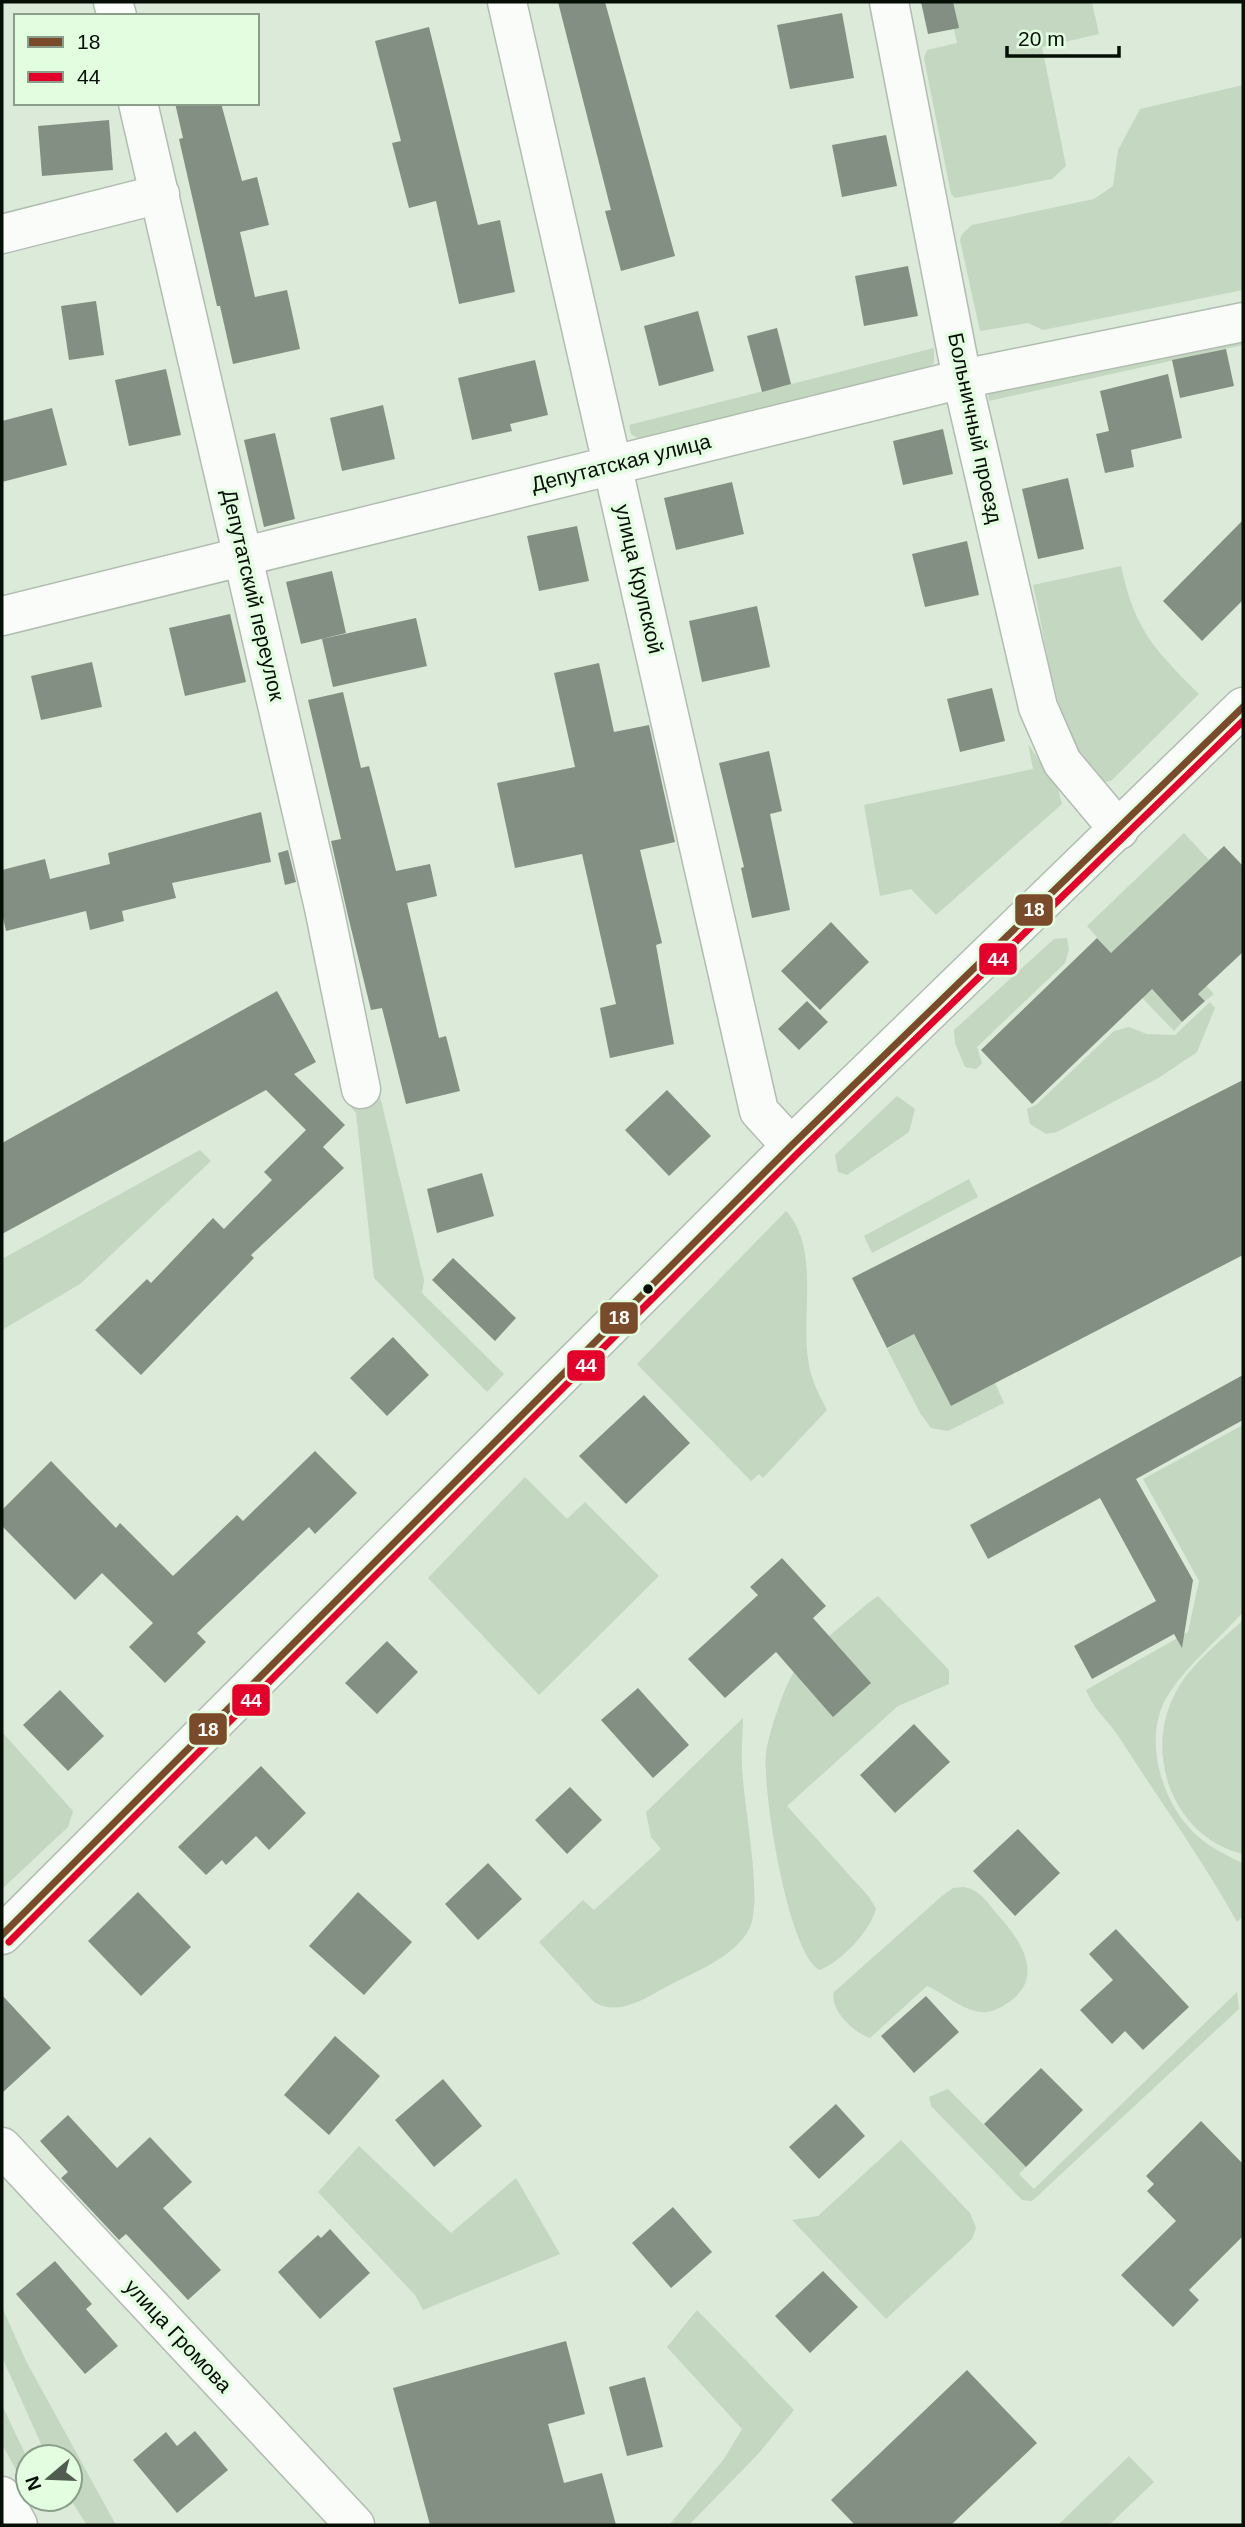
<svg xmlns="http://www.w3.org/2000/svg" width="1245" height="2527" viewBox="0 0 1245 2527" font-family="Arial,sans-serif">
  <rect width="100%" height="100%" fill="#dbead9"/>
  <path fill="#c3d7c1" d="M948 2H1092L1099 34 1042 47 1066 166 1052 179 955 198 951 194 924 58 927 50 957 43Z
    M1243 85V290L1043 330 1028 323 980 331 960 240 962 234 972 225 1094 199 1113 186 1118 150 1140 109Z
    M1243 333V345L989 401 988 389Z
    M934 348V363L930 366 641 440 631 434 629 425Z
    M1121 566C1135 630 1154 649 1199 694L1111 781 1105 782C1058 758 1045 633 1033 585Z
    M1028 744 1057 786 1062 804 936 915 911 889 880 896 864 805 1033 769Z
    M1184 833 1209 860 1144 922 1214 994 1205 1001 1171 965 1149 986 1182 1022 1174 1031 1104 958 1110 952 1087 926Z
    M1067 938 1069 950 1065 963 977 1047 982 1063 976 1069 965 1067 955 1043 954 1030 1054 939Z
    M1210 1002 1215 1008 1197 1052 1160 1077 1057 1132 1046 1134 1030 1124 1027 1109 1036 1105 1114 1031 1129 1027 1147 1034 1175 1035Z
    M379 1092 424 1280 422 1293 504 1374 487 1392 374 1278 356 1113 345 1100Z
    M897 1096 915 1109 909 1132 847 1175 838 1172 835 1155Z
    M200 1150 211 1161 80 1284 2 1330V1259Z
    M969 1179 978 1197 872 1253 864 1236Z
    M786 1211C820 1248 801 1312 808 1359 810 1377 818 1393 827 1410L763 1478 759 1474 751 1481 637 1364Z
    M914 1334 951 1406 995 1383 1004 1403 948 1431 931 1428 920 1413 887 1349Z
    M1243 1425V1612C1220 1638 1189 1663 1170 1692 1141 1733 1160 1799 1193 1832 1207 1846 1225 1855 1243 1863V1916L1237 1922C1201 1857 1157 1797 1117 1734 1106 1719 1093 1708 1086 1690L1188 1632 1199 1581 1143 1479Z
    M525 1477 567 1519 585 1502 659 1576 539 1695 428 1578Z
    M878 1596 949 1670V1684L898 1706 787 1806 869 1897 876 1909C870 1931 842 1961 820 1970 788 1955 762 1789 766 1753 768 1736 783 1691 791 1677 803 1655 848 1621 868 1603Z
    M1243 1620V1854C1172 1837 1142 1751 1177 1690 1192 1663 1221 1641 1243 1620Z
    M743 1718C743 1734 741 1750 742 1766 743 1803 763 1897 750 1927 736 1958 691 1973 664 1988 643 2000 617 2016 594 2002L539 1942 583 1900 594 1910 661 1849 651 1837 646 1812Z
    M2 1732 73 1811 68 1827 2 1889Z
    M964 1887C980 1890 987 1902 997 1914 1021 1940 1047 1979 1006 2004 999 2009 989 2013 981 2012 961 2010 944 1993 927 1986L870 2038C855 2033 829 2010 834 1992L942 1896 953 1888Z
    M1237 1992 1239 2009 1032 2201 1022 2200 931 2106 929 2097 948 2089 1026 2167 1019 2174 1034 2189Z
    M901 2140 970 2213 976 2228 972 2239 886 2319 792 2220 818 2216Z
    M359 2146 451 2233 516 2178 560 2254 423 2310 415 2295 318 2192Z
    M2 2307 26 2361 116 2525H87L70 2499V2457H47L42 2446 2 2357Z
    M697 2310 794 2410 759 2453 689 2525H669L724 2459 742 2429 667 2347Z
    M2 2405 28 2460V2492L2 2444Z
    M1129 2456 1154 2482 1109 2525H1058Z"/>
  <path fill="#838f82" d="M558 2H605L675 256 621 271 605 211 611 210Z
    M921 2H953L959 28 928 34Z
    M842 13 854 78 790 89 777 25Z
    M429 27 478 225 500 220 515 292 459 304 436 201 409 208 392 143 401 141 375 41Z
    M175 103H221L242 181 257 177 269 225 240 232 255 297 287 290 300 349 233 364 220 306H217L179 139 183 138Z
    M109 120 113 170 42 176 38 126Z
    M886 135 897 186 842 197 832 145Z
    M908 266 918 316 864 326 855 276Z
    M96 301 104 355 69 360 61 306Z
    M698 311 714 371 659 386 644 326Z
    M777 328 791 384 762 392 747 336Z
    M1226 349 1234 386 1180 398 1172 360Z
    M535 360 548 415 510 424 512 431 472 440 458 378Z
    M166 369 181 435 129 446 115 380Z
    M1168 374 1182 438 1131 450 1134 467 1105 473 1096 434 1109 431 1100 391Z
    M383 405 395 459 342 471 330 418Z
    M52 408 67 465 2 482V421Z
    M943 429 953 474 903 485 893 441Z
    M275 433 295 519 264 527 244 440Z
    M1068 478 1084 549 1038 559 1022 489Z
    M732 482 744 534 676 550 664 498Z
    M1243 520V600L1202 641 1163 601Z
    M577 526 589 581 539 591 527 536Z
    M967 541 979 595 925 607 912 554Z
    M332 571 346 633 301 644 286 582Z
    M757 606 770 667 702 682 689 621Z
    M230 614 246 682 185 696 169 628Z
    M416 618 427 666 333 687 322 639Z
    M92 662 102 707 41 720 31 676Z
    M599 663 614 732 649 725 675 842 640 850 662 943 656 945 674 1044 610 1058 600 1008 616 1004 582 854 515 868 497 783 575 767 554 673Z
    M992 688 1005 741 960 752 947 699Z
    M343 692 361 768 369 766 396 871 430 864 437 896 407 903 439 1038 446 1036 460 1091 406 1104 382 1008 371 1010 348 916 331 841 341 839 308 700Z
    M769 751 782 811 770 814 790 910 752 918 741 868 744 867 719 763Z
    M261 812 271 862 172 883 176 898 122 911 124 921 90 930 86 911 6 931 2 913V870L45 859 50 879 110 864 108 853Z
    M1224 846 1243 866V952L1198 994 1205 1001 1182 1022 1152 989 1032 1104 981 1050 1097 938 1111 953Z
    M288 850 296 882 285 885 278 853Z
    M831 922 869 962 820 1010 781 971Z
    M277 991 316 1062 294 1074 345 1125 323 1147 344 1168 251 1255 254 1258 141 1375 95 1330 147 1279 151 1283 213 1218 224 1229 272 1180 264 1172 306 1130 266 1090 2 1234V1143Z
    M807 1001 828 1022 799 1050 778 1029Z
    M1243 1080V1255L951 1406 914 1334 887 1348 852 1278Z
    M667 1090 711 1136 669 1176 625 1130Z
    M482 1173 494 1216 437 1233 427 1189Z
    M453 1258 516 1318 495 1341 432 1280Z
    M393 1337 429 1375 387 1416 350 1378Z
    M1243 1375V1420L1136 1479 1193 1580 1182 1648 1174 1634 1092 1679 1074 1646 1156 1601 1100 1498 988 1559 970 1525Z
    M644 1395 690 1443 626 1504 579 1456Z
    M315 1451 357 1493 315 1534 309 1527 197 1633 206 1642 165 1683 129 1647 153 1623 102 1573 75 1600 2 1526V1510L51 1461 116 1528 120 1523 173 1576 237 1515 243 1521Z
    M782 1558 826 1606 813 1618 871 1683 833 1717 776 1652 725 1698 688 1659 758 1595 750 1587Z
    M387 1641 418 1672 377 1714 345 1683Z
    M638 1688 689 1745 653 1778 601 1720Z
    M60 1690 104 1736 68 1771 23 1725Z
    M914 1724 950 1762 895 1813 860 1775Z
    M261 1766 306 1813 269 1850 256 1836 226 1865 222 1860 206 1875 178 1847Z
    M570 1787 602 1820 567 1854 535 1820Z
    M1018 1829 1060 1873 1015 1916 973 1871Z
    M488 1863 522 1899 478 1940 445 1904Z
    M138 1892 191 1947 141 1996 88 1941Z
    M358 1892 412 1942 364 1995 309 1946Z
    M1116 1929 1189 2007 1143 2050 1125 2031 1112 2044 1080 2010 1113 1980 1089 1954Z
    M2 1995 51 2048 2 2093Z
    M926 1996 959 2032 914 2073 881 2036Z
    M335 2036 380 2076 329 2135 284 2095Z
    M1041 2068 1083 2110 1026 2167 984 2124Z
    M443 2079 482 2126 434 2167 395 2120Z
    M836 2104 865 2136 819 2179 789 2147Z
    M68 2115 117 2168 150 2137 192 2182 163 2208 221 2270 188 2300 126 2234 119 2240 61 2178 68 2172 40 2141Z
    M1201 2121 1243 2164V2236L1189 2290 1199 2300 1173 2327 1121 2275 1176 2221 1147 2191 1154 2184 1146 2176Z
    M673 2207 712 2252 671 2288 632 2243Z
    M330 2229 370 2273 320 2319 278 2272 318 2235 321 2238Z
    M55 2261 92 2304 86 2309 118 2346 85 2374 16 2294Z
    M823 2271 858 2307 810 2353 775 2316Z
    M566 2341 585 2414 548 2424 564 2483 602 2473 616 2525H430L393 2388Z
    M967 2370 1037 2443 951 2525H855L831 2500Z
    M645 2377 663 2447 627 2456 609 2387Z
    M195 2431 228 2470 177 2513 133 2460 166 2432 177 2446Z"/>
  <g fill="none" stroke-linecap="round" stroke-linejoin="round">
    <defs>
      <path id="minor" d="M113 2 117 16
        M507 2 759 1111 791 1146
        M889 2 962 379 1038 707 1062 762 1119 830
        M138 103 324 908 361 1089
        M2 234 160 194
        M2 616 962 379 1243 322
        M2 2147 355 2525"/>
      <path id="tertiary" d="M2 1935 791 1146 1243 707
        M2 2496 18 2525"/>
    </defs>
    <use href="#minor" stroke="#b1bdb0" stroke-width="41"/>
    <use href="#tertiary" stroke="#b1bdb0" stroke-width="41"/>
    <use href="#minor" stroke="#fafcf9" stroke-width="38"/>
    <use href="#tertiary" stroke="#fafcf9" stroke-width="38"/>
    <defs>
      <path id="bus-1" d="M2 1935 791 1146 1243 707"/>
      <path id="bus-2" d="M9 1942 798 1153 1243 721"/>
    </defs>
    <use href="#bus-1" stroke="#e2fde0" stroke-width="12"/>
    <use href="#bus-2" stroke="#e2fde0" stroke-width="12"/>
    <use href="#bus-1" stroke="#7a4b2a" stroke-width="7"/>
    <use href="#bus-2" stroke="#e4002b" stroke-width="7"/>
  </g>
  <circle fill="#060f06" stroke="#e2fde0" stroke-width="2.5" cx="648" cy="1289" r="6"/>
  <g text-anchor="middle" stroke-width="7" stroke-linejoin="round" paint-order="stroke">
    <g font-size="21" fill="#060f06" stroke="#e2fde0">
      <text transform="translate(975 428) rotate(78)" y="7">Больничный проезд</text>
      <text transform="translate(621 463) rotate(-14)" y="7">Депутатская улица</text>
      <text transform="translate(639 579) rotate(77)" y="7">улица Крупской</text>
      <text transform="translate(253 595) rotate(77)" y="7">Депутатский переулок</text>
      <text transform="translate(178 2336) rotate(47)" y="7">улица Громова</text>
    </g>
  </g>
  <g stroke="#e2fde0" stroke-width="2.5">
    <rect x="1014" y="893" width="40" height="34" rx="7" fill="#7a4b2a"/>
    <rect x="978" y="942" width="40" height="34" rx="7" fill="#e4002b"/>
    <rect x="599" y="1301" width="40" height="34" rx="7" fill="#7a4b2a"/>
    <rect x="566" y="1349" width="40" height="33" rx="7" fill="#e4002b"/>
    <rect x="231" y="1683" width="40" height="34" rx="7" fill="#e4002b"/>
    <rect x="188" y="1712" width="40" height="34" rx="7" fill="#7a4b2a"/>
  </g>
  <g font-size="19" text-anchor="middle" font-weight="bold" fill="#fff">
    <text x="1034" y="916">18</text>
    <text x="998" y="966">44</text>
    <text x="619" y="1324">18</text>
    <text x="586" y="1372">44</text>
    <text x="251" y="1707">44</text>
    <text x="208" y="1736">18</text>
  </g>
  <rect width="1245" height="2527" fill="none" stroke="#060f06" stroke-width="7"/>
  <rect x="14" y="14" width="245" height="91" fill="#e2fde0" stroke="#8a9e89" stroke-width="2"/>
  <rect x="28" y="37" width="35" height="10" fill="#7a4b2a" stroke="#8a9e89" stroke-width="2"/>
  <text x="77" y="49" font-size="21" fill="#060f06">18</text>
  <rect x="28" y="72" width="35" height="10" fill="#e4002b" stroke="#8a9e89" stroke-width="2"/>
  <text x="77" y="84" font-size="21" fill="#060f06">44</text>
  <g transform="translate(49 2478) rotate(251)"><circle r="33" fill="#e2fde0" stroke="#8a9e89" stroke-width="2"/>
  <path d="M0-5L12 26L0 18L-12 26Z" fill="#515c50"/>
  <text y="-10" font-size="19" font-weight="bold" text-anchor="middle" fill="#060f06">N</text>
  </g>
  <path d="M1007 46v10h112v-10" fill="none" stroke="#060f06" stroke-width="3.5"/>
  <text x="1018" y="46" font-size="21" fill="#060f06" stroke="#e2fde0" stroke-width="5" paint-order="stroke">20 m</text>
</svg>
